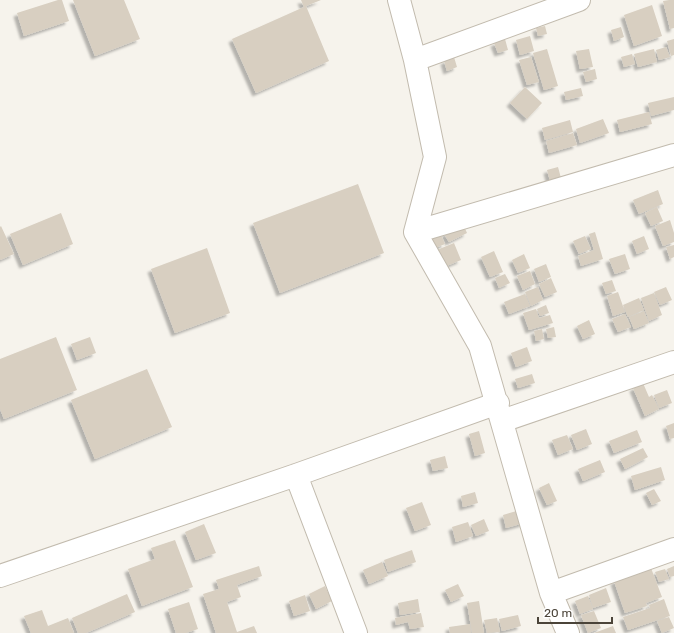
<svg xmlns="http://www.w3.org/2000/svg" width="674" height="633" viewBox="0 0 674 633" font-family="Rubik,sans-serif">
  <defs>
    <filter id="shadow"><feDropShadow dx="-3.5" dy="3.5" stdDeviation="1" flood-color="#0004"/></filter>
  </defs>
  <rect width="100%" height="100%" fill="#f6f3ec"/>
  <path fill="#d8cfc1" filter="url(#shadow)" d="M58 0H62L69 21 24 36 17 13Z
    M73 0H124L140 39 95 56Z
    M301 0H321L306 6 329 61 256 93 232 39 304 7Z
    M669 0H674V28L670 29 663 1Z
    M652 5 662 36 634 46 624 15Z
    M545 26 547 34 538 36 536 28Z
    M621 27 624 37 614 41 611 30Z
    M530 36 534 51 520 55 516 40Z
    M505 39 508 50 498 53 494 43Z
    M674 39V55L671 56 667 41Z
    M666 47 670 57 659 60 656 50Z
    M547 49 558 86 544 90 533 53Z
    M589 49 593 67 580 69 576 51Z
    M654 49 657 62 638 67 634 54Z
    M632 54 635 64 624 67 621 57Z
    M454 57 457 67 447 71 444 61Z
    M531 57 539 82 527 85 519 60Z
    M595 69 597 79 586 82 583 72Z
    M525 87 542 103 527 119 510 103Z
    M581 88 583 96 566 100 564 92Z
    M674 97V110L651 116 648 103Z
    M649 112 652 124 620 132 617 120Z
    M603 119 609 133 580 143 576 129Z
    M570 120 573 132 545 140 542 128Z
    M573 133 577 145 549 153 546 141Z
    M558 167 561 178 550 181 547 170Z
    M358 184 384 253 280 293 253 223Z
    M658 190 663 204 639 214 633 200Z
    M657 207 663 221 651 226 645 213Z
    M61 213 73 244 23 265 10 234Z
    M670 220 674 233V242L663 246 655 226Z
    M463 224 467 233 449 242 444 234Z
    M1 226 14 254 0 260V227Z
    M595 232 603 259 581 266 578 256 594 250 589 234Z
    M441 235 445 244 435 248 430 239Z
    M585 236 591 249 579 254 573 241Z
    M644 236 649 249 637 254 632 241Z
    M454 243 461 260 444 267 437 250Z
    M674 245V257L670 259 666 247Z
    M207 248 230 313 175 333 151 269Z
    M494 251 503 272 490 277 481 257Z
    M524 254 530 268 518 273 512 260Z
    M625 254 630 269 615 274 609 259Z
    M546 264 551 277 539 282 534 269Z
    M530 271 535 284 523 290 517 276Z
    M505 274 510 283 499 288 495 278Z
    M551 278 557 292 545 297 539 284Z
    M612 280 616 291 606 294 602 283Z
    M538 287 543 300 531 306 525 292Z
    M666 287 672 300 660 305 654 292Z
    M618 292 625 312 613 316 607 296Z
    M654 293 662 315 649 321 641 298Z
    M525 294 530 306 509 314 504 302Z
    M639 298 644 310 628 317 623 305Z
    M546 305 549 313 540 316 537 309Z
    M536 309 539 318 550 315 553 323 529 330 523 313Z
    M644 311 649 323 634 329 629 317Z
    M625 314 631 327 618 332 612 319Z
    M589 320 595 334 583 339 577 326Z
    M554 327 556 337 548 338 546 329Z
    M542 329 544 339 536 341 534 331Z
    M56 337 77 390 4 419 0 409V359Z
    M90 337 96 353 77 360 71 344Z
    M527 347 532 361 516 367 511 353Z
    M147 369 172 427 95 459 71 400Z
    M532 374 535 383 518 388 515 379Z
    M643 383 649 397 652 395 659 409 645 416 633 388Z
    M667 390 672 403 659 408 654 395Z
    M674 423V438L670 439 666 426Z
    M586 429 592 444 577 450 571 435Z
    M637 430 642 442 614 453 609 441Z
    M479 431 485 453 475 456 469 434Z
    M567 435 573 449 558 455 552 440Z
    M643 448 648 457 625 469 620 459Z
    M445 456 448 468 433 471 430 460Z
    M600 460 605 472 583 481 578 469Z
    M661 467 665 480 635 490 631 476Z
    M549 483 557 501 547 505 539 488Z
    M654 489 661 501 652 505 646 493Z
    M475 492 478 503 463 507 461 496Z
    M422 502 431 525 415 531 406 508Z
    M520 510 524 523 506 528 503 515Z
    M484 519 489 531 476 536 471 525Z
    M468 522 473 536 456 542 452 527Z
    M204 524 216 553 196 560 185 532Z
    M175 540 193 587 142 606 128 569 155 559 151 548Z
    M412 550 416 562 388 572 384 560Z
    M382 562 388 576 369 584 363 570Z
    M259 566 262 576 237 585 241 597 227 602 237 632 254 626 257 633H216L203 594 219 589 216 580Z
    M674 566V576L670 577 667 569Z
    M651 568 662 597 646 603 647 606 625 613 614 581Z
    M665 569 669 579 659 582 655 572Z
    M458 584 464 596 451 602 445 590Z
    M325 586 332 601 316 609 309 594Z
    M606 588 611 602 593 608 589 595Z
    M127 594 135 612 86 633H78L72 618Z
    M305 595 310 611 294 616 289 601Z
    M588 596 593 609 580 614 575 601Z
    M418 599 420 612 400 615 398 603Z
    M664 599 670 616 628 630 623 617 650 608 649 605Z
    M479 601 484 633H472L467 603Z
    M189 602 198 629 186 633H176L168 609Z
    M42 610 48 626 68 618 74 633H31L24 616Z
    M594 611 601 628 588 633 581 615Z
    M421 613 424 627 410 629 408 622 396 625 395 618Z
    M518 615 521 626 502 631 499 619Z
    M669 617 674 628 662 633 657 621Z
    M497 618 500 632 487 633 484 620Z
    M470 624 471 633H450L449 627Z
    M613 626 616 633H594Z"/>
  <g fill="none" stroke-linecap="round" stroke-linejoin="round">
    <defs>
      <path id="minor" d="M399 0 415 60 435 157 415 232 480 346 551 593 568 633
        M415 60 579 0
        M415 232 674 155
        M502 421 674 362
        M296 475 356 633
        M0 576 296 475 498 403
        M551 593 674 549"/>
    </defs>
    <use href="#minor" stroke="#c2bbae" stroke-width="24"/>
    <use href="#minor" stroke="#fff" stroke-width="22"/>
  </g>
  <path d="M538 617v6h74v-6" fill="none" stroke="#4b4439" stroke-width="2"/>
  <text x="544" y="617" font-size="12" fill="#4b4439" stroke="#ffffff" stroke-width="3" paint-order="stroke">20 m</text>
</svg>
